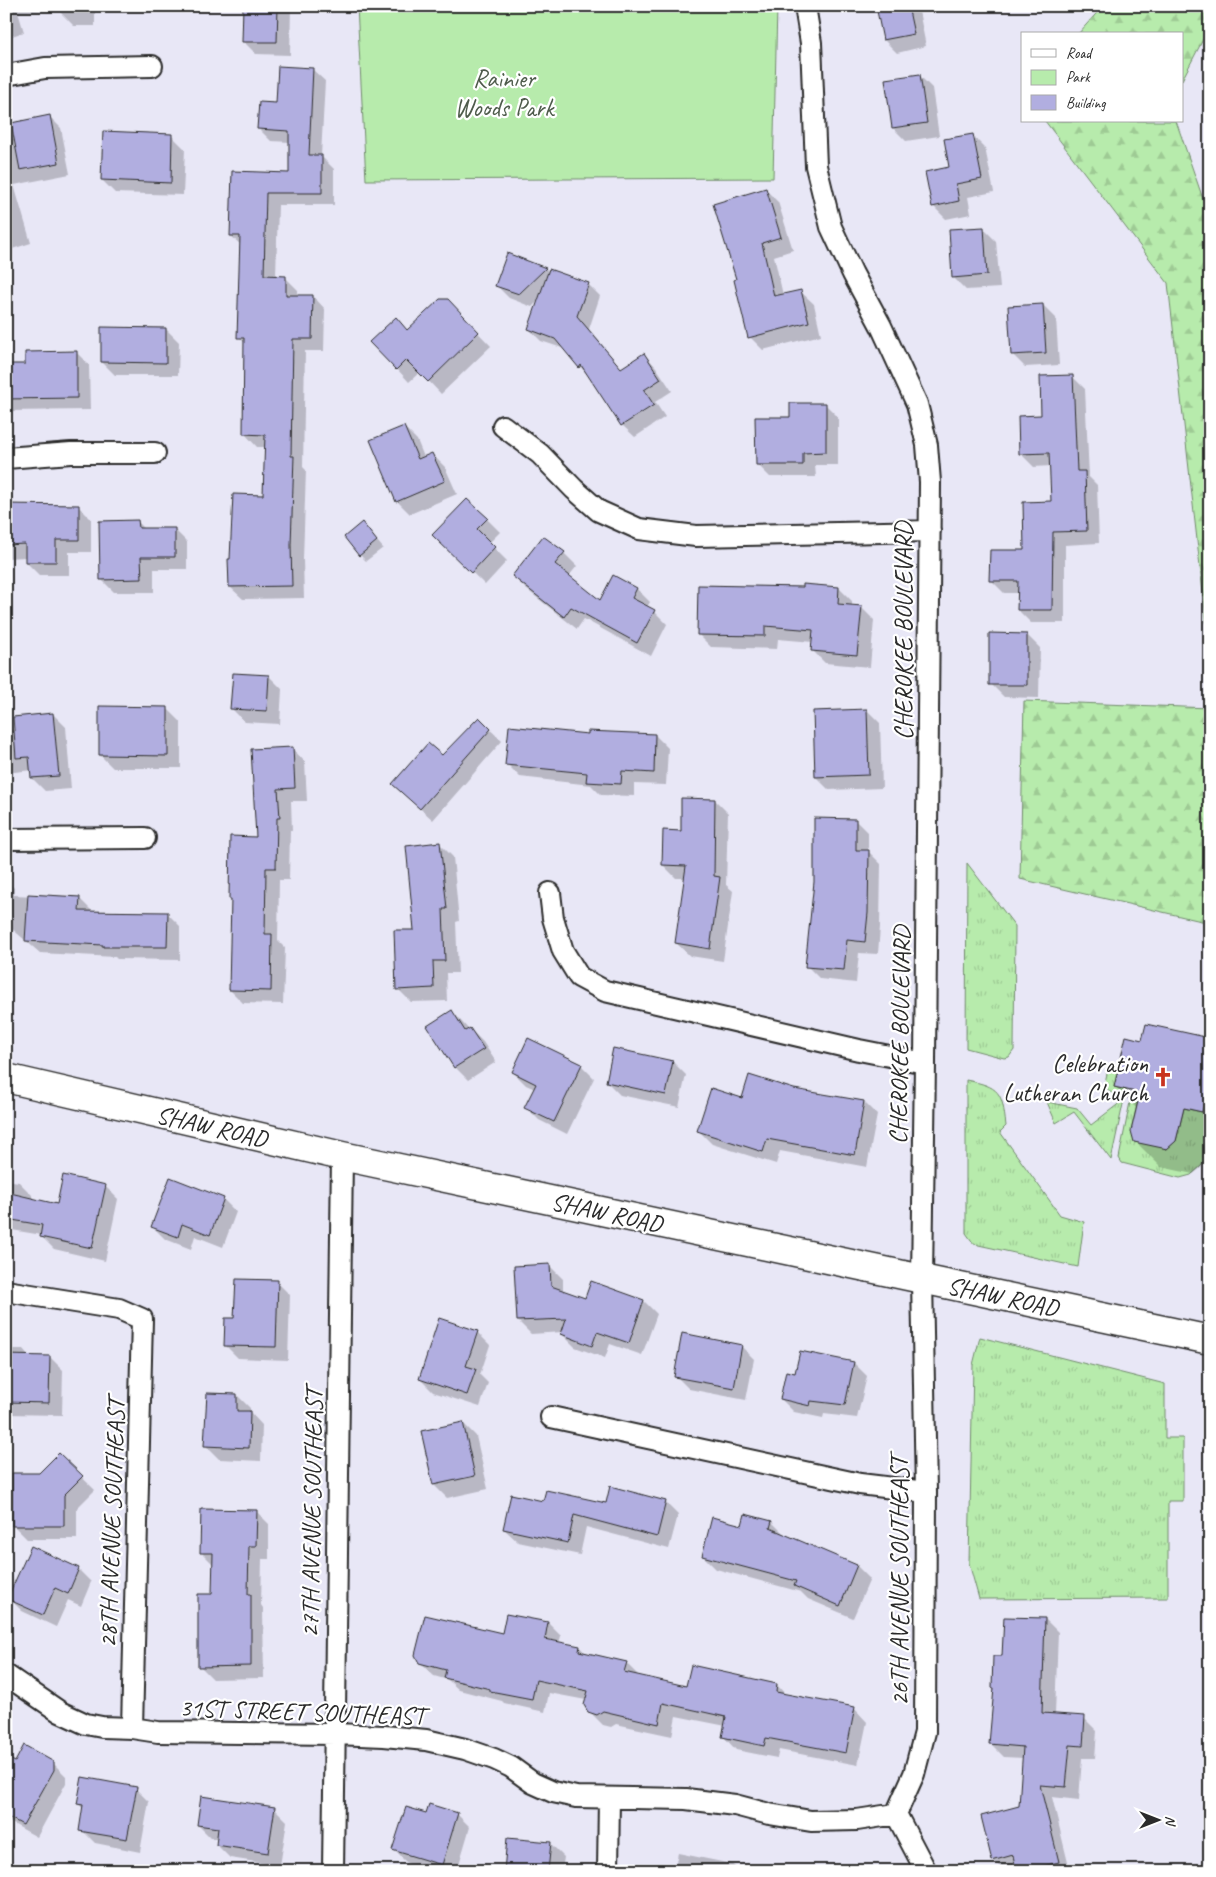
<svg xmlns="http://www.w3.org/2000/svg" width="1216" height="1877" viewBox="0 0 1216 1877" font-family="Caveat,sans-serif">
  <defs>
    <pattern id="grass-tufts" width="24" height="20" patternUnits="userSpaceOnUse" patternTransform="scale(1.25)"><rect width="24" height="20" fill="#b7ebac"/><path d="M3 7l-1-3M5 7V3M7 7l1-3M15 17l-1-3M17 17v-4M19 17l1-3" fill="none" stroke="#9eca94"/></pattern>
    <pattern id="forest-firs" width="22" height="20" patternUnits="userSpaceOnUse" patternTransform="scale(1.25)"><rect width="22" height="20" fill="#b7ebac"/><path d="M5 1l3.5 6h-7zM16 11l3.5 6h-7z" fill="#9eca94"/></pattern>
  </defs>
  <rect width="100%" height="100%" fill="#e8e7f6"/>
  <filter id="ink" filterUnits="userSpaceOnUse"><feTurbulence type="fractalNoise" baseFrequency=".02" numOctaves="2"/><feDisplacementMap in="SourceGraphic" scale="10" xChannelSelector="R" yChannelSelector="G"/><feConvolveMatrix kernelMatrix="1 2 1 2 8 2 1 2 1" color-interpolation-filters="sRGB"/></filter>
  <g filter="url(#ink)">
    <path fill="url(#grass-tufts)" stroke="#718b6c" d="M967 863 1015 926 1014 1050 1009 1057 1004 1058 966 1048Z
      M1109 1066 1118 1068 1114 1087 1126 1090 1111 1160 1074 1112 1056 1123 1047 1102 1077 1108 1091 1125 1121 1102 1104 1086Z
      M966 1080C1000 1087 1002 1091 1006 1126L1000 1132 1060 1215 1084 1222 1078 1267 974 1244 966 1233Z
      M1133 1095 1139 1096 1131 1131 1167 1149 1176 1141 1184 1108 1202 1112 1206 1097 1210 1095V1152L1202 1165 1191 1175 1180 1178 1122 1163 1119 1158 1130 1102Z
      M980 1337 1165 1384V1438H1183V1501H1168V1598L979 1599 969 1563 973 1365Z"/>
    <path fill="url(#forest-firs)" stroke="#718b6c" d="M1103 6H1210V26L1182 80V34H1078Z
      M1045 121H1176L1210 219V655L1168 283Z
      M1024 701 1210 708V923L1020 879Z"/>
    <path fill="#b7ebac" stroke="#718b6c" d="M357 6H777L773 178 366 180Z"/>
    <path fill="#0003" d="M6 6H95V26H74L61 13V11L18 12 24 32 6 38Z
      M244 6H291L290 55 256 54 243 41Z
      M877 6H918L926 46 897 53 884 40Z
      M312 69 325 81 321 156 334 169V205H278L276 277H285L298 290V296H313L325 309 324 351H305L303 467 306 470 303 559 304 598 243 599 230 587 264 496 265 447H257L245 434 246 344 239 337 241 245 231 236 233 172 290 174V142L271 141 259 129 278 104Z
      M919 75 932 88 939 136 906 141 893 128Z
      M49 116 61 128 70 174 14 185 31 243 9 250 6 248V141L15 138Z
      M972 135 985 148 994 192 968 197 971 214 946 219 933 206Z
      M172 136 185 149 183 195 115 193 102 180Z
      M765 189 778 202 793 250 774 256 783 295 800 291 814 304 821 335 763 350 750 337 738 280Z
      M983 228 996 241 1000 288 966 290 953 277Z
      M507 255 546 269 549 272 588 284 600 296 589 329 622 369 644 354 656 367 672 391 655 402 665 417 635 437 622 425 592 380 565 349 541 341 529 329 540 299 532 307 509 298 496 285Z
      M1043 305 1056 318 1059 365 1025 367 1012 354Z
      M460 314 491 346 441 394 420 372 409 382 397 369 408 331Z
      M166 329 179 342 178 375H115L102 362Z
      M76 352 89 365 90 410 6 411V365H27Z
      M1072 376 1085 389 1089 477 1097 485 1099 543 1065 545V623H1031L1018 610 1019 593H1004L991 580 1025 551 1052 502 1051 466 1034 467 1021 454 1043 416Z
      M825 404 838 417V465H815L816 477H770L757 464 791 418Z
      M404 427 417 440 424 457 432 454 445 467 457 494 410 514 397 501Z
      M6 501H10L14 505 78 506 91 519V552H69V575H39L26 562V557L6 558Z
      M487 519 500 532 489 543 507 561 485 585 434 535Z
      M138 522 146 530 174 529 187 542V569H154V592H114L101 579Z
      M362 523 383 548 366 561 360 555Z
      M564 553 577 566 569 576 600 601 614 576 637 589 650 602 647 607 654 611 667 624 651 656 584 619 577 629 526 589 513 576Z
      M839 588 852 601V606L861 607 874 620 870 667 825 663 812 650 813 642 778 639 777 649 711 647 698 634Z
      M1027 635 1040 648 1039 698 1004 697 991 684Z
      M234 674 269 676 282 689 280 724 245 722 232 709Z
      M168 709 181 722V768H113L100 755Z
      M867 710 880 723 882 788 829 790 816 777Z
      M53 714 66 727 71 789 45 791 32 778V770L6 773V730H15Z
      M479 719 502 741 433 820 406 796Z
      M590 735H655L668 748 666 785 634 784V796L601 795 591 785 520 777 507 764Z
      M292 748 305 762 307 801H291L292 830H290L289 880H279L278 941 285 948 283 1004 243 1003 230 990 232 900Z
      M715 800 728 813 726 885 733 891 723 961 690 956 676 943 686 878H676L663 865 682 832Z
      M855 820 868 833V851L881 864 880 927 878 954 859 953 856 983 820 979 807 966Z
      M440 844 453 857 459 921 456 922 458 973H446L447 1001 411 1002 398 989Z
      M6 880 14 888V895L79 898 92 911 167 913 180 926V960L117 959 115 957 40 953 11 928V910H6Z
      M452 1011 469 1030 470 1029 483 1042 496 1062 468 1080 455 1067Z
      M1210 1040V1133L1202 1167 1193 1174 1161 1167 1135 1141 1137 1109 1115 1086Z
      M673 1062 686 1075 679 1107 620 1095 607 1082Z
      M581 1065 594 1078 567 1134 539 1120 526 1107 535 1089 526 1085 513 1072Z
      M794 1090 864 1102 877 1115 867 1167 780 1151 776 1164 712 1144 699 1131 743 1099Z
      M6 1180 19 1182 32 1195V1199L58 1205 105 1186 118 1199 105 1261 54 1249 41 1236 42 1235 6 1229Z
      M223 1199 236 1212 223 1247 195 1236 191 1249 165 1239 152 1226Z
      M550 1266 563 1279V1292L586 1300 592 1283 644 1301 657 1314 642 1355 610 1344 605 1358 575 1347 562 1334 563 1332 531 1334 518 1321Z
      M277 1282 290 1295 288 1360 238 1358 225 1345 236 1319Z
      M477 1332 490 1345 480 1375 488 1383 480 1407 433 1392 420 1379Z
      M741 1346 754 1359 746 1400 689 1389 676 1376Z
      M6 1349H23L30 1357H50L63 1370 62 1415 6 1414Z
      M854 1363 867 1376 857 1418 824 1414 823 1418 794 1412 781 1399 796 1374Z
      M237 1395 250 1408V1412L262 1425 261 1461 219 1459 206 1446Z
      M463 1423 476 1436 488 1489 447 1498 434 1485 423 1432Z
      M59 1455 95 1490 77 1508V1539H27L14 1526Z
      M544 1502 607 1504 665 1502 678 1515 669 1549 586 1527 580 1555 518 1542 504 1529Z
      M256 1511 269 1524V1559H262L261 1605 263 1608 264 1678 213 1679 200 1666 213 1595 214 1565 201 1552Z
      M745 1515 772 1522 785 1535 857 1566 870 1579 853 1618 808 1599 801 1592 716 1569 703 1556 743 1526Z
      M78 1569 91 1582 81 1606 68 1600 56 1627 22 1611 9 1598Z
      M1045 1619 1058 1632 1055 1715 1084 1718 1097 1731 1095 1758H1082L1079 1800 1052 1797 1070 1871H1004L993 1860 1020 1807 1023 1758 1004 1757 991 1744 995 1689 993 1688 1004 1657Z
      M548 1623 561 1636 559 1643 580 1647 586 1654 626 1663 639 1676 687 1687 692 1667 777 1685 787 1696 854 1708 867 1722 858 1765 779 1750 777 1758 736 1750 723 1736 726 1726 676 1716 672 1736 616 1724 611 1727 603 1725 589 1711 586 1700 549 1693 545 1712 504 1703 502 1701 459 1690 448 1680 434 1676 420 1663 503 1635Z
      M6 1759 16 1764 53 1763 66 1776V1783L37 1837 6 1820Z
      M136 1789 149 1802 140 1852 95 1843 82 1830 84 1809 78 1804Z
      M274 1808 287 1821 280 1866 230 1858 217 1845 218 1839 211 1838 198 1825Z
      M457 1814 470 1827 457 1871H432L407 1863 394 1850 426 1815Z
      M551 1844 564 1857 562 1871H505Z
      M678 1853 732 1864 739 1871H674Z"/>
    <path fill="#b1aee0" stroke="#2b2b2b" d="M243 6H278L277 42H242Z
      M876 6H908L914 34 883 40Z
      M278 66 313 68 309 155H322V193H266L264 275 286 276V295H313L312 339H293L291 456H294L291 545 292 586 229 587 228 559H230L233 494 263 495 265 435 243 434 244 338H237L240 236H230L232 171 289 173V131L257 129 259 102 276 103Z
      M920 74 927 123 892 128 885 79Z
      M50 115 59 163 20 170 11 123Z
      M103 131 172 134 171 183 101 180Z
      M973 134 982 179 956 184 959 201 932 207 925 172 949 167 944 139Z
      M766 188 781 237 762 243 774 296 801 290 809 322 748 338 734 280 736 279 713 204Z
      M984 227 987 275 952 278 949 229Z
      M507 253 546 268 519 294 495 286Z
      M549 269 589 283 577 316 621 368 644 353 661 379 644 390 654 405 621 426 581 365 579 368 555 339 528 329Z
      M440 299H448L479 332 428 382 406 360 396 370 369 342 396 317 407 330Z
      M1043 304 1046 353 1011 355 1008 306Z
      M101 327 166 328V363L101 362Z
      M77 351V398L6 399V364H25V352Z
      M1073 375 1077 471H1085L1087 531 1053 532 1052 610H1017L1018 581H989L990 550H1024L1023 502 1051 501 1049 453 1019 454 1018 416 1041 415 1040 376Z
      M790 403H826V452L803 453V465H756L755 417H790Z
      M404 426 418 459 432 453 445 481 396 502 370 440Z
      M467 499 488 518 477 529 495 547 471 573 432 535Z
      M6 504 79 505V540H56V562H25V544L6 545Z
      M138 520 139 528H175V557H141L142 579 100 580 99 521Z
      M362 522 377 541 359 556 344 537Z
      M543 536 565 552 555 564 600 600 613 575 637 588 632 598 655 610 637 643 571 607 564 617 512 576Z
      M803 584 839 587 838 604 862 606 857 655 811 651 813 630 765 626V636L697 635 698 585 803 587Z
      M989 633 1027 634V685H989Z
      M233 673 269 675 267 711 230 709Z
      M99 706 168 707V756L99 755Z
      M867 709 869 775 815 777 813 711Z
      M53 713 59 776 31 778 29 757 16 758 13 717Z
      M479 717 491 729 420 809 392 784 428 743 442 755Z
      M509 726 588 734V731L655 734 654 773 622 771 621 784 586 782 587 773 505 765Z
      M293 747 295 788 278 789 280 818H277L276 868H266L265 934H272L271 991 229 990 231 899H229L230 836 256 837 251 749Z
      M681 798 715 799 714 876 720 877 710 949 675 943 686 866 662 865 663 830 681 831Z
      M814 818 856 819V850H869L868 913 865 942 847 940 844 970 805 967 814 882Z
      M440 842 447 909H443L445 961H433L434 988 396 990 394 930H414L406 846Z
      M28 894 80 897 79 911 168 912 167 947H103V945L25 941Z
      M452 1010 465 1031 470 1028 484 1049 454 1068 427 1026Z
      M1146 1024 1210 1038V1098L1206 1097 1202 1112 1184 1108 1176 1141 1167 1149 1134 1142 1131 1131 1140 1093 1114 1087 1126 1036 1142 1040Z
      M528 1038 582 1064 554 1122 524 1108 536 1084 512 1072Z
      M613 1048 673 1061 666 1095 606 1082Z
      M749 1075 794 1089 864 1101 855 1155 767 1139 763 1152 697 1131 711 1088 742 1098Z
      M63 1175 106 1185 92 1248 40 1237 42 1225 6 1219V1192L57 1204Z
      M170 1177 224 1198 210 1235 182 1224 178 1237 151 1227Z
      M550 1264 551 1286 585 1298 591 1281 644 1300 629 1343 597 1332 592 1346 561 1334 566 1319 517 1321 514 1266Z
      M236 1279 278 1280 276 1347 224 1346 225 1318H234Z
      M439 1318 478 1331 466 1366 476 1369 467 1395 419 1379Z
      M682 1333 742 1345 734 1388 674 1377Z
      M800 1351 854 1362 845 1405 811 1401 810 1406 780 1399 786 1371 795 1373Z
      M6 1355 50 1356 49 1403 6 1402Z
      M207 1393 237 1394V1411H250L249 1448 204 1446Z
      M463 1422 475 1476 433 1485 421 1431Z
      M59 1453 83 1476 64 1495V1526H12V1473H39Z
      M610 1486 666 1501 657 1537 574 1515 568 1543 503 1529 511 1494 543 1501 546 1490 606 1503Z
      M201 1509 257 1510 256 1546H249L248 1594H251V1666L198 1667V1594H212L213 1553H200Z
      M745 1514 772 1521 770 1528 857 1565 840 1606 794 1586 796 1581 702 1556 712 1517 742 1525Z
      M31 1546 79 1568 68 1594 55 1588 43 1615 7 1599Z
      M506 1614 548 1622 545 1639 580 1646 579 1651 627 1662 624 1672 686 1686 691 1665 777 1684 776 1692 855 1707 846 1753 766 1738 764 1746 722 1737 726 1717 663 1703 659 1724 603 1711 597 1715 588 1712 584 1705 588 1691 536 1680 532 1699 490 1691V1689L444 1678 446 1670 419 1663 415 1655 425 1615 502 1633Z
      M1004 1617 1045 1618 1042 1713 1085 1716 1083 1746 1070 1745 1066 1787 1040 1785 1059 1862 1024 1871H1016L1013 1855 992 1861 981 1816 1019 1806 1023 1747 989 1744 994 1688H992L993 1656H1002Z
      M24 1745 54 1762V1770L23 1825 6 1816V1757L15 1762Z
      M82 1777 137 1787 127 1839 79 1831 83 1805 77 1804Z
      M201 1796 275 1807 268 1853 216 1845 218 1828 197 1825Z
      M429 1804 458 1813 442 1865 392 1850 406 1807 426 1813Z
      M507 1838 551 1842 548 1871H504Z"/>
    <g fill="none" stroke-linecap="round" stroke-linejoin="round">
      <defs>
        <path id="street" d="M805 6 811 43 816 166 831 227 853 274 881 326 917 404 927 445 930 482 925 1063 922 1279 926 1492 925 1732 914 1774 896 1814 926 1871
          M6 75 45 68 152 66
          M503 426 540 454 574 489 599 511 639 529 696 536 930 531
          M6 458 71 453H155
          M6 839 145 838
          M550 893 553 918 563 951 579 977 605 991 859 1050 925 1063
          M6 1291 119 1309 142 1319 132 1728
          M551 1417 860 1484 926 1492
          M6 1675 60 1712 86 1724 102 1727 132 1728 158 1732 335 1734 384 1736 426 1740 465 1749 494 1759 511 1767 533 1783 553 1792 576 1797 686 1799 735 1805 769 1814 811 1821 857 1820 896 1814
          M333 1871 342 1156
          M608 1871 609 1798"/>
        <path id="secondary" d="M6 1078 342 1156 1210 1340"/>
      </defs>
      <use href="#street" stroke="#2b2b2b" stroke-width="24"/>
      <use href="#secondary" stroke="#2b2b2b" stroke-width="31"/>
      <use href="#street" stroke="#fff" stroke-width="20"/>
      <use href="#secondary" stroke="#fff" stroke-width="28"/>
    </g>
  </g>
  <defs>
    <symbol id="church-bare" viewBox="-9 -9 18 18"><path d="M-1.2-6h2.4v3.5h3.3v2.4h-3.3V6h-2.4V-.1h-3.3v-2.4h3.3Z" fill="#c8321e" stroke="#fff" stroke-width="2.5" paint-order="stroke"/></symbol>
  </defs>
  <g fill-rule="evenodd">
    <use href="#church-bare" x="1149" y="1063" width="28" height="28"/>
  </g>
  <g text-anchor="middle" stroke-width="4.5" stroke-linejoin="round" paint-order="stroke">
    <g font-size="25" fill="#4e5b4b" stroke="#fff">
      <text x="504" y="87">Rainier<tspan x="504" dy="29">Woods Park</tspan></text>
    </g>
    <g font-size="25" fill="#2b2b2b" stroke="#fff">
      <text transform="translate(903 631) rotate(-90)" y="9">CHEROKEE BOULEVARD</text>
      <text transform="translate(899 1035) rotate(-89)" y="9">CHEROKEE BOULEVARD</text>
      <text transform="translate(212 1126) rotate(13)" y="9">SHAW ROAD</text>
      <text transform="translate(607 1212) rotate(12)" y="9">SHAW ROAD</text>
      <text transform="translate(1003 1296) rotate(12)" y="9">SHAW ROAD</text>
      <text transform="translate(311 1513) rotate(-89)" y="9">27TH AVENUE SOUTHEAST</text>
      <text transform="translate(111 1523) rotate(-88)" y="9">28TH AVENUE SOUTHEAST</text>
      <text transform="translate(899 1581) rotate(-90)" y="9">26TH AVENUE SOUTHEAST</text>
      <text transform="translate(302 1711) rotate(2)" y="9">31ST STREET SOUTHEAST</text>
    </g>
    <g font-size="25" fill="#2b2b2b" stroke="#fff" text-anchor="end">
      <text x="1148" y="1072">Celebration<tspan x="1148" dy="29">Lutheran Church</tspan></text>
    </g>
  </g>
  <rect width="1216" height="1877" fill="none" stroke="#fff" stroke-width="25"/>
  <rect x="12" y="12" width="1191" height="1852" fill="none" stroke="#2b2b2b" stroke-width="2" filter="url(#ink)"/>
  <rect x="1021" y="32" width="162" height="90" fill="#ffffff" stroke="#aaaaaa"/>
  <rect x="1031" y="49" width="25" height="8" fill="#ffffff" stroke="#aaaaaa"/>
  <text x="1066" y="58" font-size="15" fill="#2b2b2b">Road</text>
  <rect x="1031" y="70" width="25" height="15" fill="#b7ebac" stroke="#aaaaaa"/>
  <text x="1066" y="82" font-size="15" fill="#2b2b2b">Park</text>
  <rect x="1031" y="95" width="25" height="15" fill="#b1aee0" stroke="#aaaaaa"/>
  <text x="1066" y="108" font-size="15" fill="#2b2b2b">Building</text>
  <g transform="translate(1158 1820) rotate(90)" stroke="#ffffff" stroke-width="4" paint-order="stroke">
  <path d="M0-4L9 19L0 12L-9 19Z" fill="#2b2b2b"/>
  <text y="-8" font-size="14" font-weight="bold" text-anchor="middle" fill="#2b2b2b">N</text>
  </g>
</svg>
